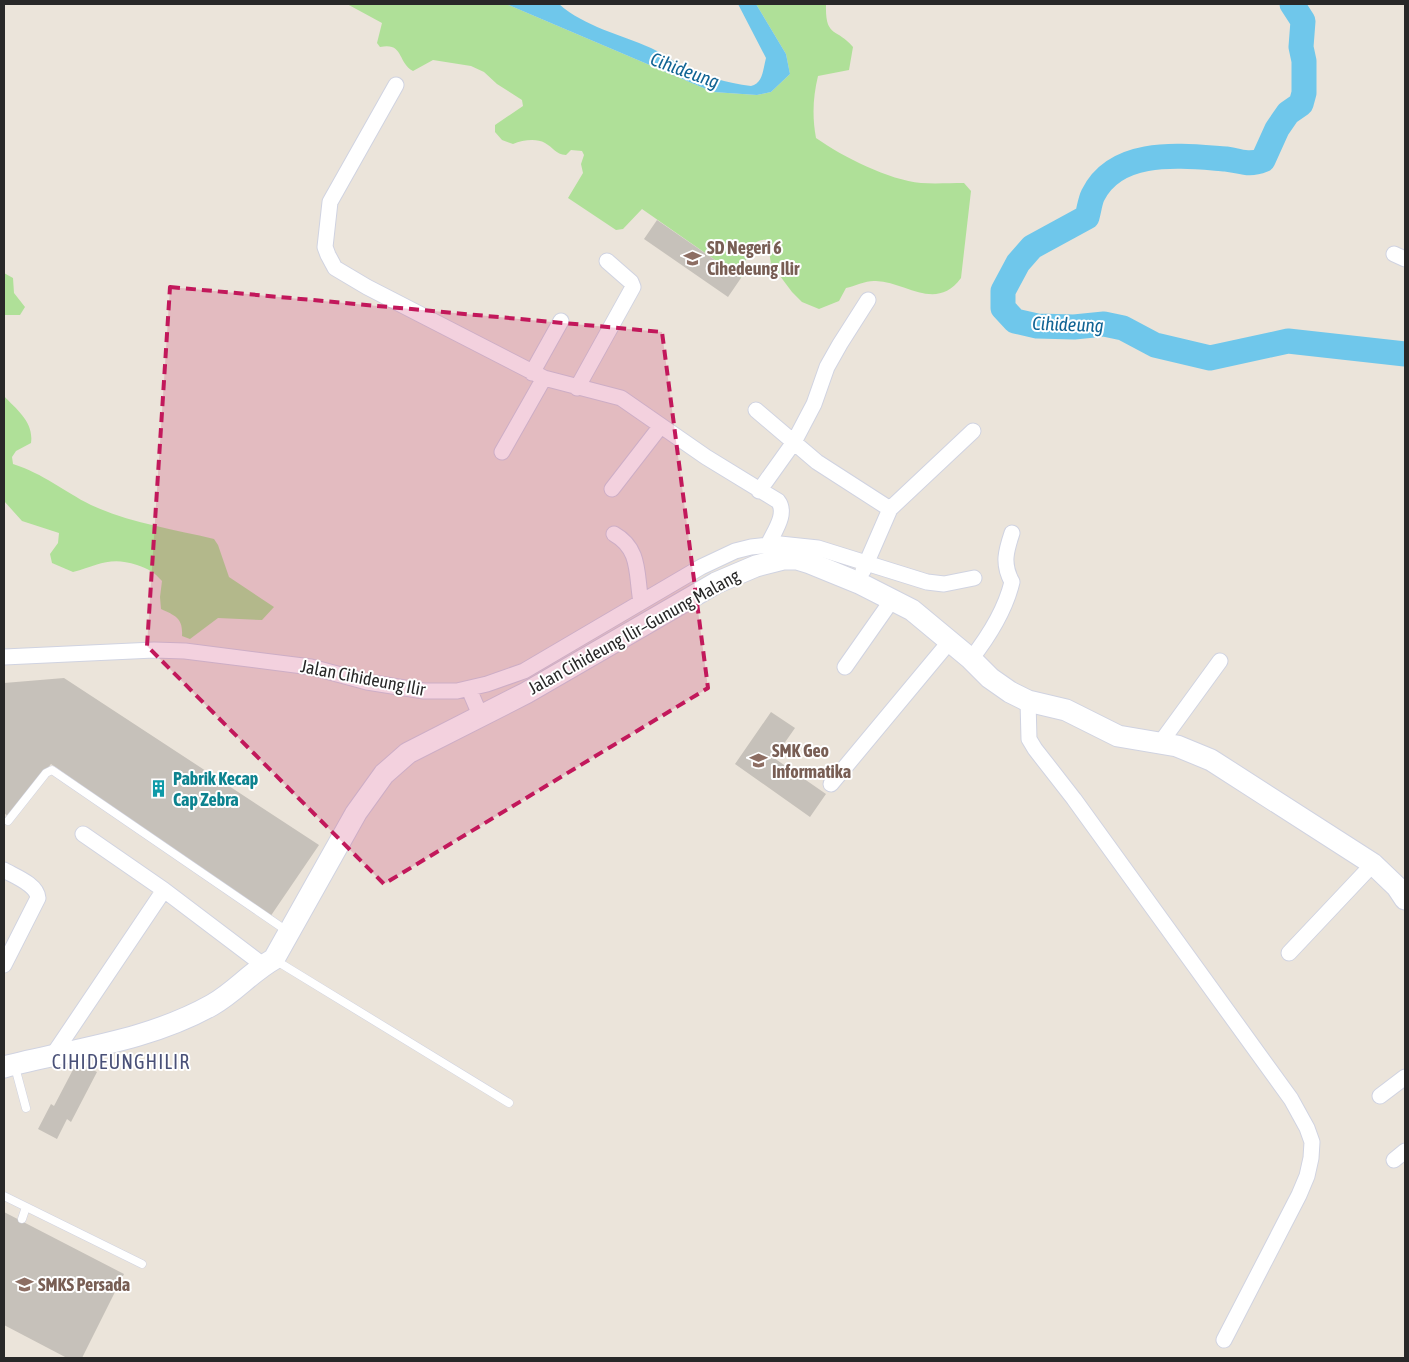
<svg xmlns="http://www.w3.org/2000/svg" width="1409" height="1362" viewBox="0 0 1409 1362" font-family="'Asap Condensed',sans-serif">
  <rect width="100%" height="100%" fill="#ebe4da"/>
  <path fill="#afe098" d="M347 4H506L713 92 757 95 771 92 790 74 786 54 756 4H826C825 39 837 27 853 47L849 70 818 76C813 97 812 116 816 138 843 157 889 180 921 183 935 184 950 183 964 183L971 191 961 278C936 312 906 282 876 281 867 280 855 286 846 288L839 301 819 309 802 302 792 292 771 264 769 251 771 243 768 240C747 237 746 265 741 278L642 209 623 229 616 230 568 198 583 173 581 164 584 155 582 151 571 150 566 155C555 154 554 148 545 143 536 138 523 140 513 144L502 140 495 132V125L523 106 522 100 497 84 484 72 471 66 433 60 413 71C397 62 404 42 380 47L377 43 382 23Z
    M4 273 13 278 14 293 25 307 20 315H4Z
    M4 396C17 410 34 422 31 443L16 451 12 457 13 464C44 474 63 491 91 505 130 523 173 529 214 539L218 545 229 577 274 607 262 620 218 618 190 639 182 636C183 618 176 616 161 609L160 597 162 581C154 572 149 569 137 565 110 556 99 565 73 572L52 563 50 554 58 543 59 533 22 521 4 501Z"/>
  <path fill="#6fc7eb" d="M506 4H559C585 27 620 34 651 48 662 53 671 60 681 65 703 76 727 83 751 86 763 84 763 69 766 58L738 4H756L786 54 790 74 771 92 757 95 713 92Z"/>
  <g fill="none" stroke-linecap="round" stroke-linejoin="round">
    <path stroke="#6fc7eb" stroke-width="25" d="M1292 4 1303 21 1301 47 1304 61V93L1301 104 1288 113 1277 129 1263 160C1248 166 1242 161 1226 159 1182 156 1117 147 1093 195 1090 201 1089 210 1087 217L1032 247 1018 263 1003 291V308L1015 321 1037 326 1074 327 1104 324 1123 328 1155 345 1210 358 1288 341 1405 354"/>
  </g>
  <path fill="#c6c1ba" d="M657 220 741 278 728 297 644 239Z
    M64 678 319 845 270 917 51 764 9 817 4 813V683Z
    M771 712 795 728 774 758 826 794 810 817 735 764Z
    M77 1062 97 1072 71 1122 67 1119 57 1139 38 1129 51 1104 54 1106Z
    M4 1212 124 1274 82 1358H67L4 1325Z"/>
  <g fill="none" stroke-linecap="round" stroke-linejoin="round">
    <defs>
      <path id="service" d="M8 821 46 773 52 770 287 931
        M275 960 509 1103
        M15 1067 26 1108
        M4 1196 142 1264
        M22 1219 26 1207"/>
      <path id="minor" d="M396 85 330 202 325 247 328 255 335 268 367 287 544 378
        M1394 254 1405 259
        M532 373 561 321
        M577 388 633 287 631 282 607 261
        M756 410 817 462 890 509
        M502 452 544 378 621 398 706 457 778 501C788 514 773 533 768 545
        M612 489 660 427
        M759 491 794 442 814 404 827 367 840 344 868 300
        M614 534C641 549 636 575 641 602
        M863 571 890 509 973 431
        M4 657 154 650 185 651 311 667 367 682 424 691H457L487 684 524 671 701 567 735 551 751 547 780 544 818 548 927 582 944 584 974 578
        M971 659C989 636 1005 611 1012 582 1002 564 1006 551 1012 533
        M845 667 892 600
        M469 689 480 715
        M1028 701 1029 739 1035 749 1074 799 1291 1099 1307 1128 1312 1142 1311 1158 1307 1176 1299 1195 1224 1340
        M1161 742 1220 661
        M831 784 950 641
        M83 834 164 890 263 965
        M4 870C14 876 37 884 38 898L4 965
        M1289 953 1373 864
        M53 1055 164 890
        M1380 1096 1405 1077
        M1394 1160 1405 1151"/>
      <path id="secondary" d="M4 1067C74 1049 148 1041 212 1005 235 992 251 972 274 959L356 813 384 774 408 753 526 693 716 583 756 566 783 559H797L810 563 859 583 912 610 971 659 990 678 1010 692 1028 701 1066 710 1118 736 1177 746 1211 760 1373 864 1397 887 1405 899"/>
    </defs>
    <use href="#service" stroke="#d0d3e1" stroke-width="9"/>
    <use href="#minor" stroke="#d0d3e1" stroke-width="17"/>
    <use href="#secondary" stroke="#d0d3e1" stroke-width="23"/>
    <use href="#service" stroke="#fff" stroke-width="8"/>
    <use href="#minor" stroke="#fff" stroke-width="15"/>
    <use href="#secondary" stroke="#fff" stroke-width="21"/>
  </g>
  <path fill="#c2185b" fill-opacity="0.2" stroke="#c2185b" stroke-width="4" stroke-dasharray="10 6" stroke-linejoin="round" d="M170 287 662 332 708 688 384 884 147 646Z"/>
  <defs>
    <symbol id="school-bare" viewBox="-9 -9 18 18"><path d="M0-5L7-2L0 1L-7-2ZM-4 1L0 2.5L4 1V4Q0 6-4 4Z" fill="#8d6e63" stroke="#fff" stroke-width="2.5" paint-order="stroke"/></symbol>
    <symbol id="building-bare" viewBox="-9 -9 18 18"><path d="M-4-6H4V6H1V3H-1V6H-4ZM-2.5-4.3h1.7v1.8h-1.7ZM.8-4.3h1.7v1.8H.8ZM-2.5-1h1.7V.8h-1.7ZM.8-1h1.7V.8H.8Z" fill="#0f9aa8" stroke="#fff" stroke-width="2.5" paint-order="stroke"/></symbol>
  </defs>
  <g fill-rule="evenodd">
    <use href="#school-bare" x="680" y="246" width="25" height="25"/>
    <use href="#school-bare" x="746" y="748" width="25" height="25"/>
    <use href="#building-bare" x="146" y="776" width="25" height="25"/>
    <use href="#school-bare" x="12" y="1272" width="25" height="25"/>
  </g>
  <g text-anchor="middle" stroke-width="4" stroke-linejoin="round" paint-order="stroke">
    <g font-size="18" font-weight="bold" fill="#785e54" stroke="#fff" text-anchor="start">
      <text x="707" y="254">SD Negeri 6<tspan x="707" dy="21">Cihedeung Ilir</tspan></text>
      <text x="772" y="757">SMK Geo<tspan x="772" dy="21">Informatika</tspan></text>
      <text x="38" y="1291">SMKS Persada</text>
    </g>
    <g font-size="18" fill="#282828" stroke="#fff">
      <text transform="translate(634 632) rotate(-29)" y="6">Jalan Cihideung Ilir–Gunung Malang</text>
      <text transform="translate(363 678) rotate(11)" y="6">Jalan Cihideung Ilir</text>
    </g>
    <g font-size="18" font-weight="bold" fill="#0d838f" stroke="#fff" text-anchor="start">
      <text x="173" y="785">Pabrik Kecap<tspan x="173" dy="21">Cap Zebra</tspan></text>
    </g>
    <g font-size="19" font-style="italic" fill="#116494" stroke="#fff">
      <text transform="translate(685 70) rotate(20)" y="7">Cihideung</text>
      <text transform="translate(1068 324) rotate(2)" y="7">Cihideung</text>
    </g>
    <g font-size="20" letter-spacing="1" fill="#4a5178" stroke="#fff">
      <text x="121" y="1069">CIHIDEUNGHILIR</text>
    </g>
  </g>
  <rect width="1409" height="1362" fill="none" stroke="#282828" stroke-width="10"/>
</svg>
